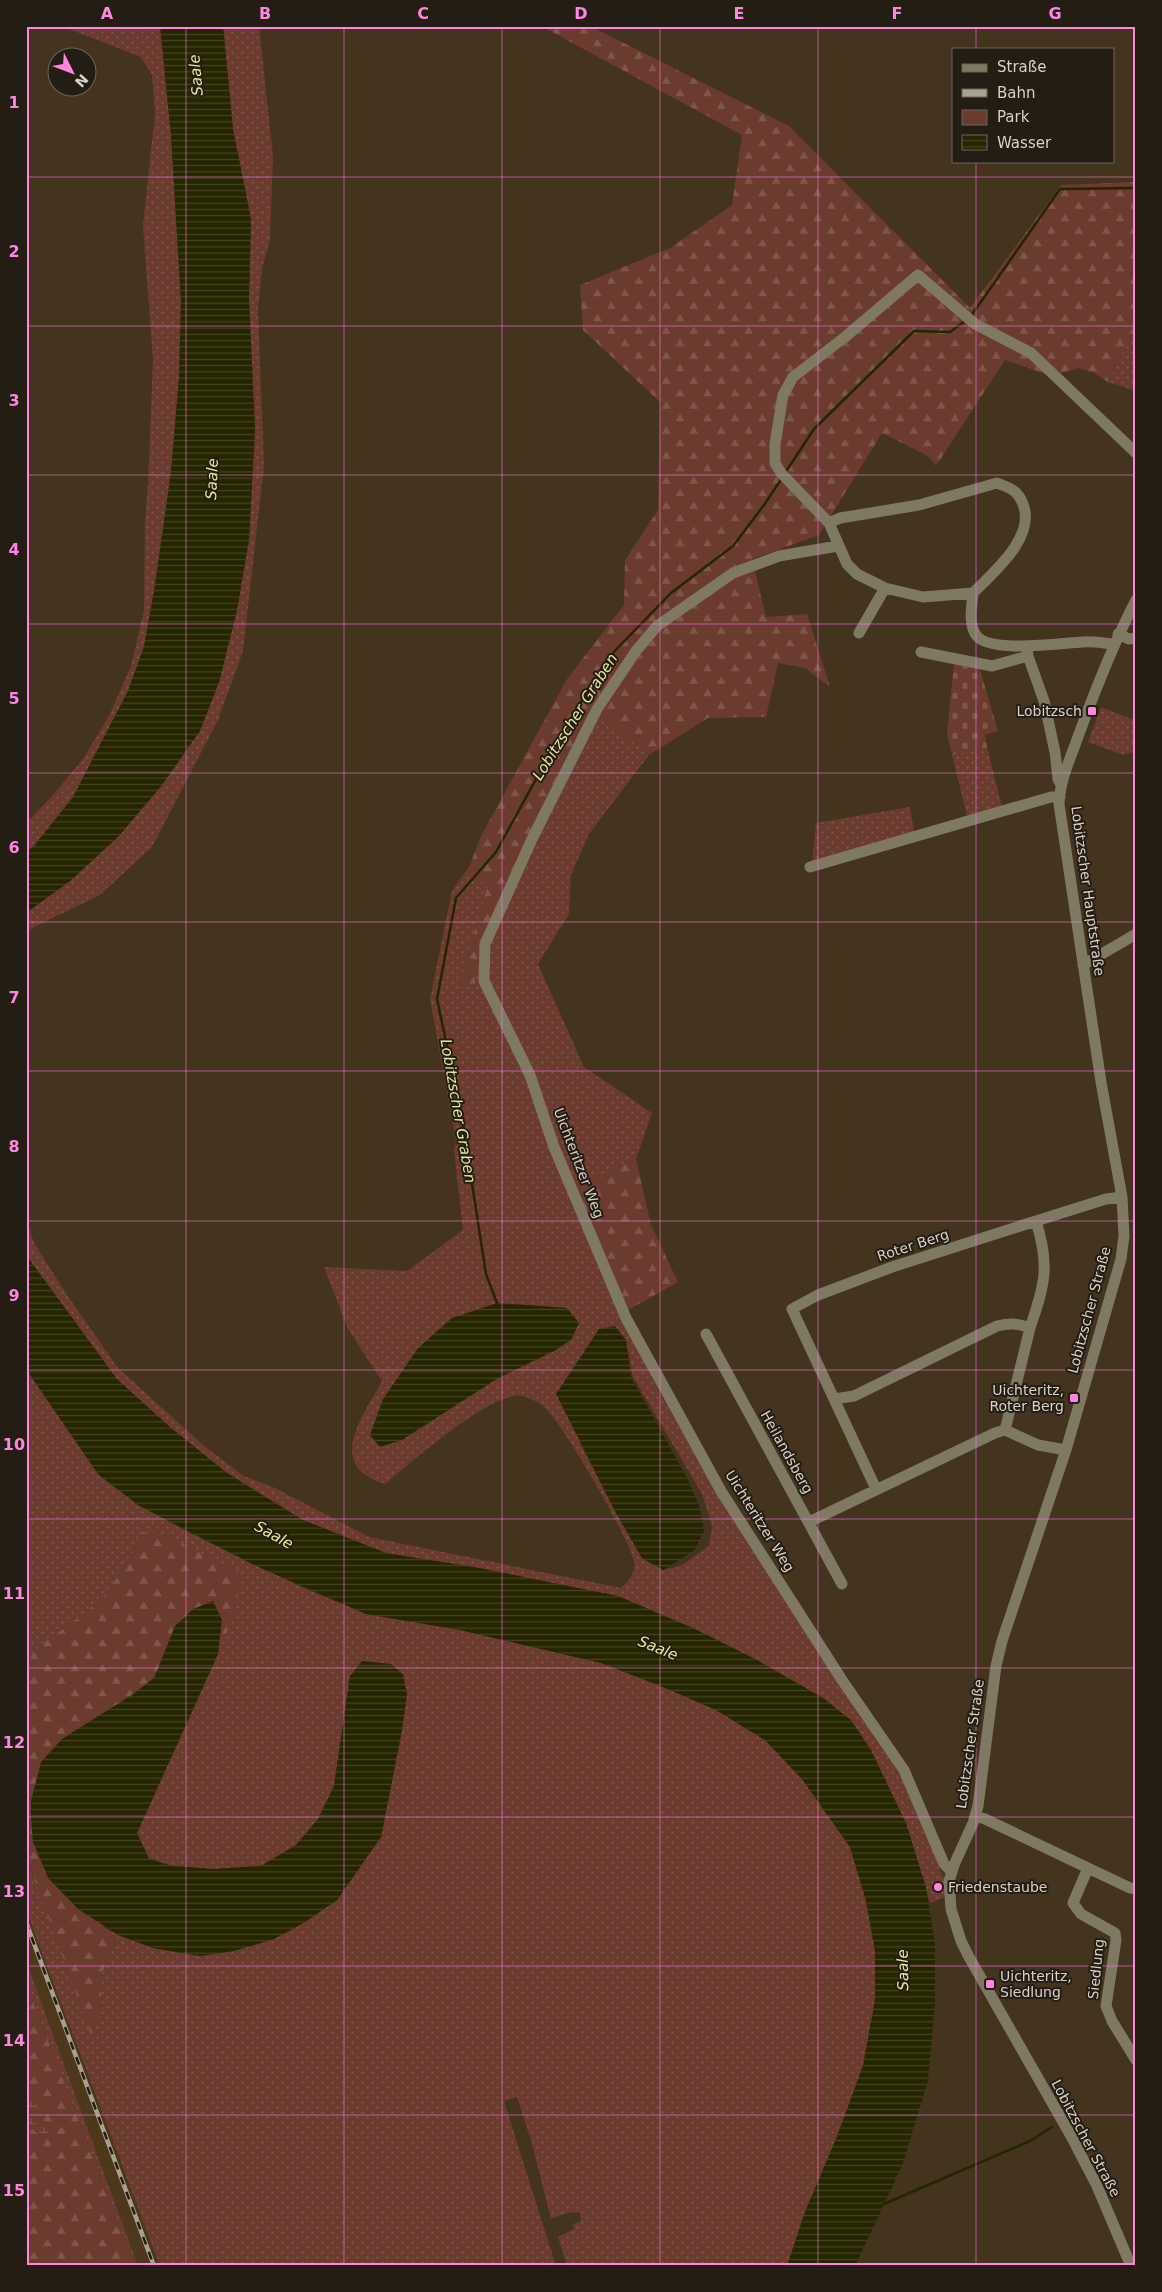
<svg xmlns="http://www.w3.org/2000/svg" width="1162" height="2292" viewBox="0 0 1162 2292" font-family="'DejaVu Sans',sans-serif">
  <defs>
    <pattern id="green-dots" width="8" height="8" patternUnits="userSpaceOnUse" patternTransform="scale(1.25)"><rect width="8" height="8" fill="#6b3b2f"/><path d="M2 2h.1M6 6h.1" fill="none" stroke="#80564c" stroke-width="1.8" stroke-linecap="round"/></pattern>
    <pattern id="forest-firs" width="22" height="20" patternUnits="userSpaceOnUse" patternTransform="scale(1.25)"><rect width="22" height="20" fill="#6b3b2f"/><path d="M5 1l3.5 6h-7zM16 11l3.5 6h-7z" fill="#80564c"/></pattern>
    <pattern id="wetland-marsh" width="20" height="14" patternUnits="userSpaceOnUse" patternTransform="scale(1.25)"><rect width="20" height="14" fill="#6b3b2f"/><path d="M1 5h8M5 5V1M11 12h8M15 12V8" fill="none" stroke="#80564c"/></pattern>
    <pattern id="cemetery-stones" width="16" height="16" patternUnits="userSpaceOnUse" patternTransform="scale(1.25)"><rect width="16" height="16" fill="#6b3b2f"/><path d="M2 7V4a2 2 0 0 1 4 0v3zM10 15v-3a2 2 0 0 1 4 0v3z" fill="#80564c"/></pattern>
    <pattern id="water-rules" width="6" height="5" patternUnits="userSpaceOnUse" patternTransform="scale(1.25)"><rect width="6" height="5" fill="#252600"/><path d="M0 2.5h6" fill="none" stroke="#444424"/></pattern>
  </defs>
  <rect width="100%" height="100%" fill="#44331e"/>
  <path fill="#4d381c" d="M26 1910 92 2087 160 2266H138L26 1961Z"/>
  <path fill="url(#green-dots)" fill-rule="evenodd" d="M61 26H160L171 135 181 302 179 378 171 472 155 585 144 647 128 691 73 797 34 846 26 852V823L55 793 83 759 109 716 131 666 144 610 145 523 148 483 153 359 143 226 155 113 152 75 141 57Z
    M223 26H259L273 156 270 240 262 268 258 309 264 466 243 651 218 720 152 847 100 895 26 931V913L70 881 118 837 162 785 179 760 219 682 237 610 249 540 255 430 249 299 251 219 233 129Z
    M1136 333V391L1108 382 1119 358Z
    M1101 707 1136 721V751L1123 755 1088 742Z
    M593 710 649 755 589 834 571 875 569 914 538 964 584 1067 652 1113 636 1159 565 1191 657 1388 717 1493 900 1772 933 1850 940 1871 946 1881 945 1897 930 1903 906 1823 823 1698 757 1660 695 1629 618 1596 386 1553 303 1520 227 1473 171 1428 117 1379 26 1255V1218L34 1243 69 1298 118 1368 204 1446 244 1476 275 1488 369 1537 621 1588C628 1581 636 1573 634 1562 630 1539 560 1418 542 1405 537 1402 526 1396 521 1396 490 1392 411 1463 385 1484 324 1465 363 1417 382 1381L348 1329 324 1267 407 1271 463 1230 454 1150 456 1140 430 999 452 891 464 874 489 885 459 984 475 988 476 973 486 928ZM497 1303 567 1308 571 1340 554 1351 498 1378 402 1440ZM626 1340 633 1377 702 1494 712 1526 709 1546 681 1566 663 1570 642 1558 616 1513 579 1441Z
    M987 747 1002 807 967 816 952 755Z
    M910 807 914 832 812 863 816 823Z
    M26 1369 98 1474 138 1505 190 1533 306 1589 366 1614 460 1630 601 1663 663 1687 716 1710 765 1740 802 1779 850 1847 866 1901 875 1951V2000L863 2066 836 2139 805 2212 787 2266H567L558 2237 574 2229 573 2224 581 2221 580 2213 570 2212 551 2219 531 2140 517 2097 504 2101 556 2266H160L26 1910V1856L92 2037 102 2003 100 1978 118 1935 153 1948 200 1956 234 1951 274 1939 305 1922 337 1900 381 1837 402 1730 407 1694 350 1676 334 1786 318 1819 296 1845 261 1866 214 1869 172 1866 149 1858 137 1833 218 1654 138 1543 129 1560 104 1596 78 1618 42 1644 26 1662Z
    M26 1961 138 2266H135L26 1984Z"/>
  <path fill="url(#forest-firs)" d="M541 26H590L789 126 970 308 1061 185 1136 182V333L1119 358 1108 382 1094 373 1079 368 1051 376 1005 360 936 466 928 456 882 433 819 535 752 559 766 617 807 614 830 687 805 668 778 663 766 717 708 718 649 755 593 711 486 928 476 973 475 989 459 984 488 885 464 874 470 865 481 836 567 679 624 605 625 560 658 510 660 402 583 330 580 285 670 248 732 205 742 135Z
    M636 1159 651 1225 678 1282 621 1314 565 1191Z
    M157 1532 241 1572 235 1611 218 1654 222 1620 163 1659 154 1678 132 1695 62 1739 31 1801 33 1842 105 1928 118 1935 100 1978 102 2003 92 2038 26 1856V1662L42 1644 78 1618 104 1596 129 1560 138 1543 139 1533Z
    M26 1984 135 2266H26Z"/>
  <path fill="url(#wetland-marsh)" d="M26 2078 37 2110 50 2130 45 2141 26 2123Z"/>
  <path fill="url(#cemetery-stones)" d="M954 663 979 666 998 731 985 735 987 747 952 755 947 734Z"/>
  <path fill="url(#water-rules)" d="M160 26H223L233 129 251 219 249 299 255 430 249 540 237 610 219 682 200 731 162 785 118 837 70 881 26 913V852L34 846 73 797 128 691 144 647 155 585 171 472 179 378 181 302 171 135Z
    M26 1255 117 1379 171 1428 227 1473 303 1520 386 1553 480 1568 618 1596 695 1629 757 1660 823 1698 851 1720 871 1750 906 1823 926 1887 935 1945V2003L928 2081 902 2166 855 2266H787L805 2212 836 2139 863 2066 875 2000V1951L866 1901 850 1847 802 1779 765 1740 716 1710 663 1687 601 1663 460 1630 366 1614 254 1565 138 1505 98 1474 26 1369Z
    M497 1303 567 1308 579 1323 571 1340 554 1351 498 1378 402 1440 380 1447 370 1435 383 1399 418 1348 452 1318Z
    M615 1326 626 1340 631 1377 685 1474 699 1505 704 1530 695 1550 663 1570 642 1558 616 1513 556 1394 599 1329Z
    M213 1601 222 1620 218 1654 137 1833 149 1859 172 1866 214 1869 261 1866 296 1845 318 1819 334 1786 350 1676 362 1661 391 1664 403 1674 407 1694 402 1730 381 1837 337 1900 305 1922 274 1939 234 1951 200 1956 153 1948 118 1935 78 1909 48 1878 33 1842 31 1817V1801L41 1762 62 1739 132 1695 154 1678 175 1626 193 1609Z"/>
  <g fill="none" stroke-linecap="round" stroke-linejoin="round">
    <path stroke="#252600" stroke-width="2.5" d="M971 316 1060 189 1136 188
      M785 473 814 429 914 331 950 332 965 321
      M497 1303 486 1274 461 1112 437 999 456 898 496 852 557 741 608 658 671 593 733 546 764 505 782 478
      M884 2204 1030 2141 1052 2127"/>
    <path stroke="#7f7862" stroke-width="11" d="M829 523 840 518 919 505 997 483C1002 485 1009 487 1014 491 1018 494 1021 499 1023 504 1036 537 994 572 973 593L923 597 885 588 857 574 847 564 829 523 781 473 775 463V444L783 395 793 377 845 337 918 275 975 324 1031 353 1136 453
      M838 546 779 556 733 573 657 626 636 651 597 709 532 839 485 944 484 981 530 1075 554 1147 626 1318 721 1491 842 1680 904 1770 944 1864 952 1872
      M973 593C972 605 968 624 976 635 989 654 1061 643 1082 642 1092 641 1103 643 1113 644
      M859 633 885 588
      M1118 634 1129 639 1136 638
      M1027 647 1028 656 1044 701 1055 752 1058 779 1061 785
      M921 652 992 666 1028 656
      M810 867 1051 797H1060
      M1083 965 1136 934
      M1036 1221 1106 1199 1122 1197
      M706 1334 842 1584
      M834 1399 854 1396 997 1326C1009 1323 1018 1323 1030 1328L1005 1430
      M876 1489 792 1309 818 1295 892 1267 1036 1221C1050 1266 1045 1284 1030 1328
      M809 1522 995 1433 1005 1430 1038 1445 1066 1450
      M975 1816 985 1819 1130 1888 1136 1889
      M1088 1868 1073 1903 1081 1914 1115 1933 1116 1940 1106 2006 1112 2021 1136 2060
      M1131 2266 1097 2186 1071 2136 969 1957 961 1941 951 1909 949 1881 954 1865 973 1823 978 1806 996 1666 1002 1641 1066 1450 1121 1259 1124 1236 1122 1197 1101 1082 1059 804C1060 779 1071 757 1079 734 1096 688 1113 644 1136 600"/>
    <defs>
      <path id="rail" d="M26 1922 154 2266"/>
    </defs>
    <use href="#rail" stroke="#ab9f8f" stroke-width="4.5"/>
    <use href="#rail" stroke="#241d13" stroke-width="2.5" stroke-dasharray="8" stroke-linecap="butt"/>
  </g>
  <path fill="none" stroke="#fe86e1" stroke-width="1" stroke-opacity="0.55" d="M186 26V2266M344 26V2266M502 26V2266M660 26V2266M818 26V2266M976 26V49M976 161V2266M26 177H1136M26 326H1136M26 475H1136M26 624H1136M26 773H1136M26 922H1136M26 1071H1136M26 1221H1136M26 1370H1136M26 1519H1136M26 1668H1136M26 1817H1136M26 1966H1136M26 2115H1136"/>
  <g fill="#fe86e1" stroke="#241d13" stroke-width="2">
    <rect x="1087" y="706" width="10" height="10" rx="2.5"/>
    <rect x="1069" y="1393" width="10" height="10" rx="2.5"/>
    <circle cx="938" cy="1887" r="5"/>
    <rect x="985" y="1979" width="10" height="10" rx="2.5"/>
  </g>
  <g text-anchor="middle" stroke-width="4" stroke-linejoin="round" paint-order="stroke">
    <g font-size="14" fill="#dbd1c4" stroke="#241d13" text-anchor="end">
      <text x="1082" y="716">Lobitzsch</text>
      <text x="1064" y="1395">Uichteritz,<tspan x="1064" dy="16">Roter Berg</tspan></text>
      <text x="948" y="1892" text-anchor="start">Friedenstaube</text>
      <text x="1000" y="1981" text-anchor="start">Uichteritz,<tspan x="1000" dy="16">Siedlung</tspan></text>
    </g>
    <g font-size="14" fill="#dbd1c4" stroke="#241d13">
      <text transform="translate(1088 891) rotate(82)" y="5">Lobitzscher Hauptstraße</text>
      <text transform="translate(579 1163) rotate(69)" y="5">Uichteritzer Weg</text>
      <text transform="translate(913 1245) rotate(-18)" y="5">Roter Berg</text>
      <text transform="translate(1089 1310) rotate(-75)" y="5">Lobitzscher Straße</text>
      <text transform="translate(787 1452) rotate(61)" y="5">Heilandsberg</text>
      <text transform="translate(760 1521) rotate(58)" y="5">Uichteritzer Weg</text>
      <text transform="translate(970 1744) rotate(-82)" y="5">Lobitzscher Straße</text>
      <text transform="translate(1096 1969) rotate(-84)" y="5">Siedlung</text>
      <text transform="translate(1086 2138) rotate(62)" y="5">Lobitzscher Straße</text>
    </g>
    <g font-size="15" font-style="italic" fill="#e5e997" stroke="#241d13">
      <text transform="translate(196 75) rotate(-95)" y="5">Saale</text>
      <text transform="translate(212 479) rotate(-87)" y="5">Saale</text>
      <text transform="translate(575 717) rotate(-58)" y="5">Lobitzscher Graben</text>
      <text transform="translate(458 1111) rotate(80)" y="5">Lobitzscher Graben</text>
      <text transform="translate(274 1535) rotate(29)" y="5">Saale</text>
      <text transform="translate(658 1648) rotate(22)" y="5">Saale</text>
      <text transform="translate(903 1970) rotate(-91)" y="5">Saale</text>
    </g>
  </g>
  <rect width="1162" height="2292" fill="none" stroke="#241d13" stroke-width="55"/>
  <rect x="952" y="48" width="162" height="115" fill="#241d13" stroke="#6d655a"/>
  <rect x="962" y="64" width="25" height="8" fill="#7f7862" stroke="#6d655a"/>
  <text x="997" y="72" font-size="15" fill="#dbd1c4">Straße</text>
  <rect x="962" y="89" width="25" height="8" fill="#ab9f8f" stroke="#6d655a"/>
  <text x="997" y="98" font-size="15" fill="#dbd1c4">Bahn</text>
  <rect x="962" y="110" width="25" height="15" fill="#6b3b2f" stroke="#6d655a"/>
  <text x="997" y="122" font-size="15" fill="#dbd1c4">Park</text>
  <rect x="962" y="135" width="25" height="15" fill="url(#water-rules)" stroke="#6d655a"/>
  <text x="997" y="148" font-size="15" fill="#dbd1c4">Wasser</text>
  <g transform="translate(72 72) rotate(132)"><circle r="24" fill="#241d13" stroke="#6d655a"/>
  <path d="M0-4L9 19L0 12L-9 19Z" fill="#fe86e1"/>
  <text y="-8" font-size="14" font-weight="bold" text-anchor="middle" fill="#dbd1c4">N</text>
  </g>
  <rect x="28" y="28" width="1106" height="2236" fill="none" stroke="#fe86e1" stroke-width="2"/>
  <g font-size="16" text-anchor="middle" font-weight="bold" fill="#fe86e1">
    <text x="107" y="19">A</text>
    <text x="265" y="19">B</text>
    <text x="423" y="19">C</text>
    <text x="581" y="19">D</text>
    <text x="739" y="19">E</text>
    <text x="897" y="19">F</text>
    <text x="1055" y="19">G</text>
    <text x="14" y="108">1</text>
    <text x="14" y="257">2</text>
    <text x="14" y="406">3</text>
    <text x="14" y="555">4</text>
    <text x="14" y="704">5</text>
    <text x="14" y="853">6</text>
    <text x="14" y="1003">7</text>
    <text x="14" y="1152">8</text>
    <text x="14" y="1301">9</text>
    <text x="14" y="1450">10</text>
    <text x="14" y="1599">11</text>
    <text x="14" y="1748">12</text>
    <text x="14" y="1897">13</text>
    <text x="14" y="2046">14</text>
    <text x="14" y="2196">15</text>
  </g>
</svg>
